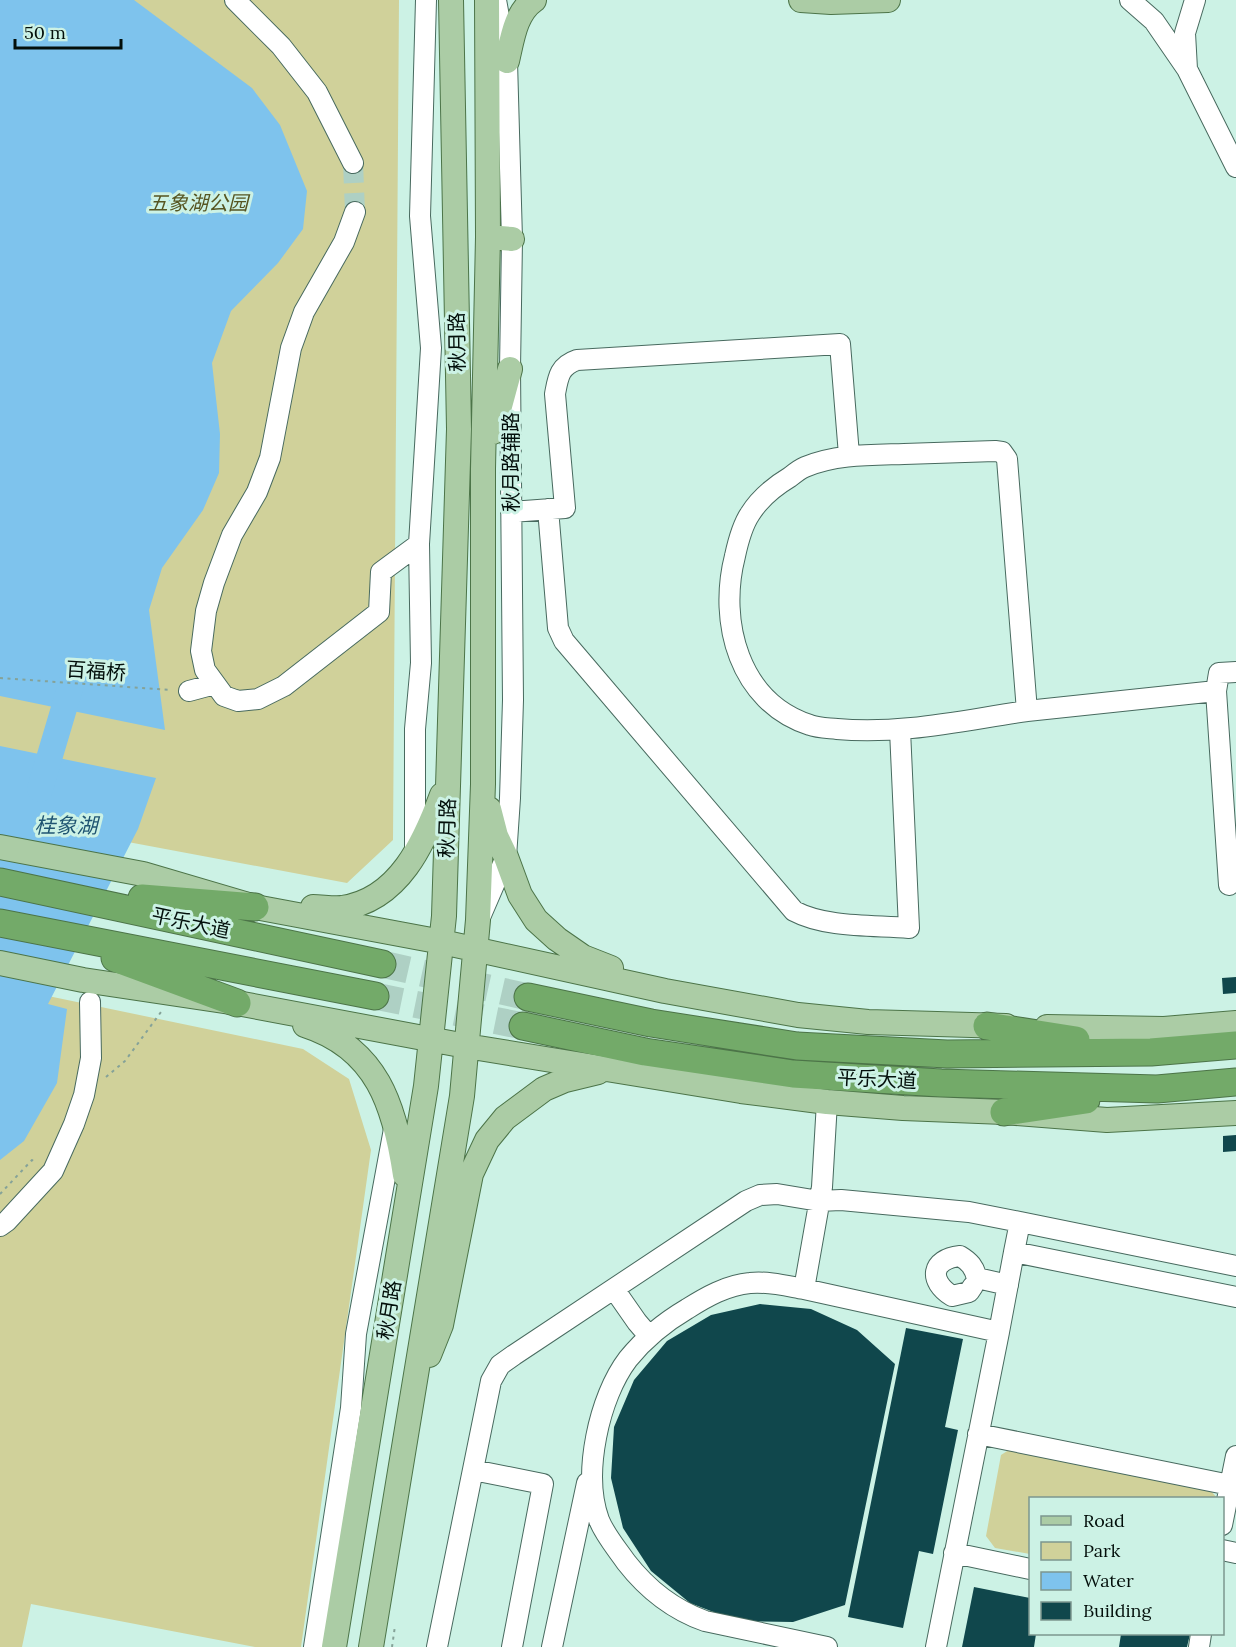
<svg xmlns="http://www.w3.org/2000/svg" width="1236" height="1647" viewBox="0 0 1236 1647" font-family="Lora,'Noto Sans SC',serif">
  <rect width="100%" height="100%" fill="#ccf2e5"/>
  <path fill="#d0d19a" d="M0 0H399L393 840 347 883 0 818Z
    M0 986 303 1049 349 1079 371 1150 301 1647H255L31 1604 22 1647H0Z
    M1015 1446 1207 1486 1217 1498H1030V1554L995 1548 986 1536 1001 1455Z"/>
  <path fill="#7ec3ed" d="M0 0H134L252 88 280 125 307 191 303 229 278 263 231 311 212 363 220 434 219 473 203 510 162 568 149 610 165 730 0 696Z
    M0 746 156 778 138 829 48 1004 67 1009 57 1083 24 1141 0 1160Z"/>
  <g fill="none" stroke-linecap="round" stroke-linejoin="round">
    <path stroke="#7ec3ed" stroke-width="26" d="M40 789 73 678"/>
  </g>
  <path fill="#10474c" d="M1236 977V993L1223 994 1222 978Z
    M1236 1135V1151L1223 1152V1136Z
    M760 1304 811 1309 857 1330 895 1364 845 1605 793 1622 737 1621 690 1603 651 1571 623 1528 611 1478 614 1427 634 1380 667 1341 711 1315Z
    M906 1328 963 1339 945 1427 958 1430 933 1554 919 1551 903 1628 848 1617Z
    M974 1587 1030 1598V1634H1036L1034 1647H962Z
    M1121 1634H1190L1187 1647H1119Z"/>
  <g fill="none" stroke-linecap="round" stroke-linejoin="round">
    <path stroke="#aed0c4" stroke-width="20" stroke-dasharray="20 10" stroke-linecap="butt" d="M353 163 355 212"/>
    <path stroke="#aed0c4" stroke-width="27" stroke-dasharray="27 14" stroke-linecap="butt" d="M382 964 528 997
      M375 996 523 1026"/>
    <defs>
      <path id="minor" d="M235 0 281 46 317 92 353 163
        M1130 0 1154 21 1187 69 1185 33 1195 0
        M1187 69 1236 167
        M355 212 344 242 304 312 291 348 270 458 257 492 232 535 214 583 206 611 201 651 205 670 224 696 238 701 258 699 284 686 379 612 381 572 419 544
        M995 451 1002 452 1007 459 1027 711C964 720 901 735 837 729 828 728 818 728 810 725 739 702 718 622 735 556 738 542 742 526 750 514 760 498 775 486 790 477 795 473 800 469 805 467 836 454 871 455 904 454 934 453 965 452 995 451Z
        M548 509 558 628 564 641 794 911C826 928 873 925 909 928L900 730
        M511 512 565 508 555 394C558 378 559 366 577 360L840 344 849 455
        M189 691 215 684
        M1027 711 1216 691
        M415 854V729L421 663 419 544 431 348 420 216 426 0
        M1229 885 1216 691 1219 673 1236 672
        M481 915 506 857 510 798 513 700 510 369 512 239 507 61 496 0
        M1020 1222 1236 1266
        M0 1226 7 1221 53 1171 74 1124 84 1095 91 1058 90 1002
        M973 1286 969 1292 952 1296C928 1281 931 1259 960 1256 970 1262 974 1267 977 1278L1008 1285
        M614 1289 637 1322 649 1336
        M804 1289 999 1332 936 1647
        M999 1332 1014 1252 1236 1297
        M978 1434 1230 1485
        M473 1470 543 1484 512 1647
        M1222 1525 1236 1456
        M1222 1550 1236 1553
        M954 1553 1030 1569
        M314 1647 351 1408 356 1334 394 1129
        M437 1647 491 1381 500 1365 514 1355 746 1201 760 1195 777 1194 819 1201 841 1200 969 1212 1020 1222 1014 1252
        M552 1647 587 1483
        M827 1647 705 1621C674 1610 647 1589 626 1562 617 1549 605 1535 599 1520 582 1474 599 1397 628 1359 645 1338 665 1322 687 1309 706 1297 727 1285 750 1283 768 1281 787 1286 804 1289L822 1187 827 1102
        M1199 1647 1201 1634"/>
      <path id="major" d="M801 0 831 2 888 0
        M507 61C512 40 515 13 534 0
        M488 237 512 239
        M493 432 510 369
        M489 809 496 836 506 857 520 895 536 920 557 939 583 957 611 968
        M0 847 143 874 255 907 442 942 665 991 798 1015 868 1022 1006 1026
        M313 907C322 907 333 909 342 908 399 900 424 843 442 795
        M0 963 83 980 237 1003 466 1046 741 1091 827 1102 903 1108 1004 1112 1107 1120 1236 1113
        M305 1025C377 1048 395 1106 405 1175
        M1047 1027 1164 1029 1236 1023
        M429 1355 441 1325 471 1174 487 1140 505 1118 544 1089 565 1080 598 1072
        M334 1647 426 1086 444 916 459 429 451 0
        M371 1647 462 1096 478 920 483 784V469L488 237 487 0"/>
      <path id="highway" d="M0 882 382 964
        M142 898 255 907
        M0 923 375 996
        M115 958 237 1003
        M528 997 651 1023 797 1046 947 1054 1151 1052 1236 1045
        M523 1026 645 1052 793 1074 941 1083 1157 1089 1236 1082
        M987 1026 1076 1040
        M1004 1112 1086 1100"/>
    </defs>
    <use href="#minor" stroke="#486a5f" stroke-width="22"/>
    <use href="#major" stroke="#4c7448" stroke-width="26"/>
    <use href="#highway" stroke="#4c7448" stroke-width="29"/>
    <path stroke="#85a298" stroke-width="2" stroke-dasharray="3 4.5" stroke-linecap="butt" d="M0 678 171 690
      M106 1077 125 1061 161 1012
      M0 1194 32 1160 36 1163
      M392 1647 395 1626"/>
    <use href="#minor" stroke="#fff" stroke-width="20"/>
    <use href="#major" stroke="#abcca5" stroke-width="24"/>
    <use href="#highway" stroke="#73aa69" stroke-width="27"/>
  </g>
  <g text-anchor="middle" stroke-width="6" stroke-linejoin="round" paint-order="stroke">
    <g font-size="20" font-style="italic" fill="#565521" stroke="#ccf2e5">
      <text x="198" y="210">五象湖公园</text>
    </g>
    <g font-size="20" fill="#030f0b" stroke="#ccf2e5">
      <text transform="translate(457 342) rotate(-91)" y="7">秋月路</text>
      <text transform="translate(511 462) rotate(-90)" y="7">秋月路辅路</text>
      <text transform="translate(96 671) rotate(4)" y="7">百福桥</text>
      <text transform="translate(447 828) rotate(-88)" y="7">秋月路</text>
      <text transform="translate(191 923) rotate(12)" y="7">平乐大道</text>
      <text transform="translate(877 1079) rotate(3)" y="7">平乐大道</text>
      <text transform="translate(389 1310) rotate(-81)" y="7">秋月路</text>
    </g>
    <g font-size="21" font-style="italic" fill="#1f5471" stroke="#ccf2e5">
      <text x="66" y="833">桂象湖</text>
    </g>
  </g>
  <rect x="1029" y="1497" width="195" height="138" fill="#ccf2e5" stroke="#7c978e" stroke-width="1.5"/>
  <rect x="1041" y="1516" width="30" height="9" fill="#abcca5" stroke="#7c978e" stroke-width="1.5"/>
  <text x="1083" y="1527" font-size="18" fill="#030f0b">Road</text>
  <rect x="1041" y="1542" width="30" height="18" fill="#d0d19a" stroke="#7c978e" stroke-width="1.5"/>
  <text x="1083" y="1557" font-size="18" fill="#030f0b">Park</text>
  <rect x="1041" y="1572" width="30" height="18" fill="#7ec3ed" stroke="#7c978e" stroke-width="1.5"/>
  <text x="1083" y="1587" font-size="18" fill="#030f0b">Water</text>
  <rect x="1041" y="1602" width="30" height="18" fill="#10474c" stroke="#7c978e" stroke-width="1.5"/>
  <text x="1083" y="1617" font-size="18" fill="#030f0b">Building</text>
  <path d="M15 39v9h106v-9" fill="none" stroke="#030f0b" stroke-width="3"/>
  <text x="24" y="39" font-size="18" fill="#030f0b" stroke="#ccf2e5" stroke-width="4.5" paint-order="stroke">50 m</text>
</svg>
